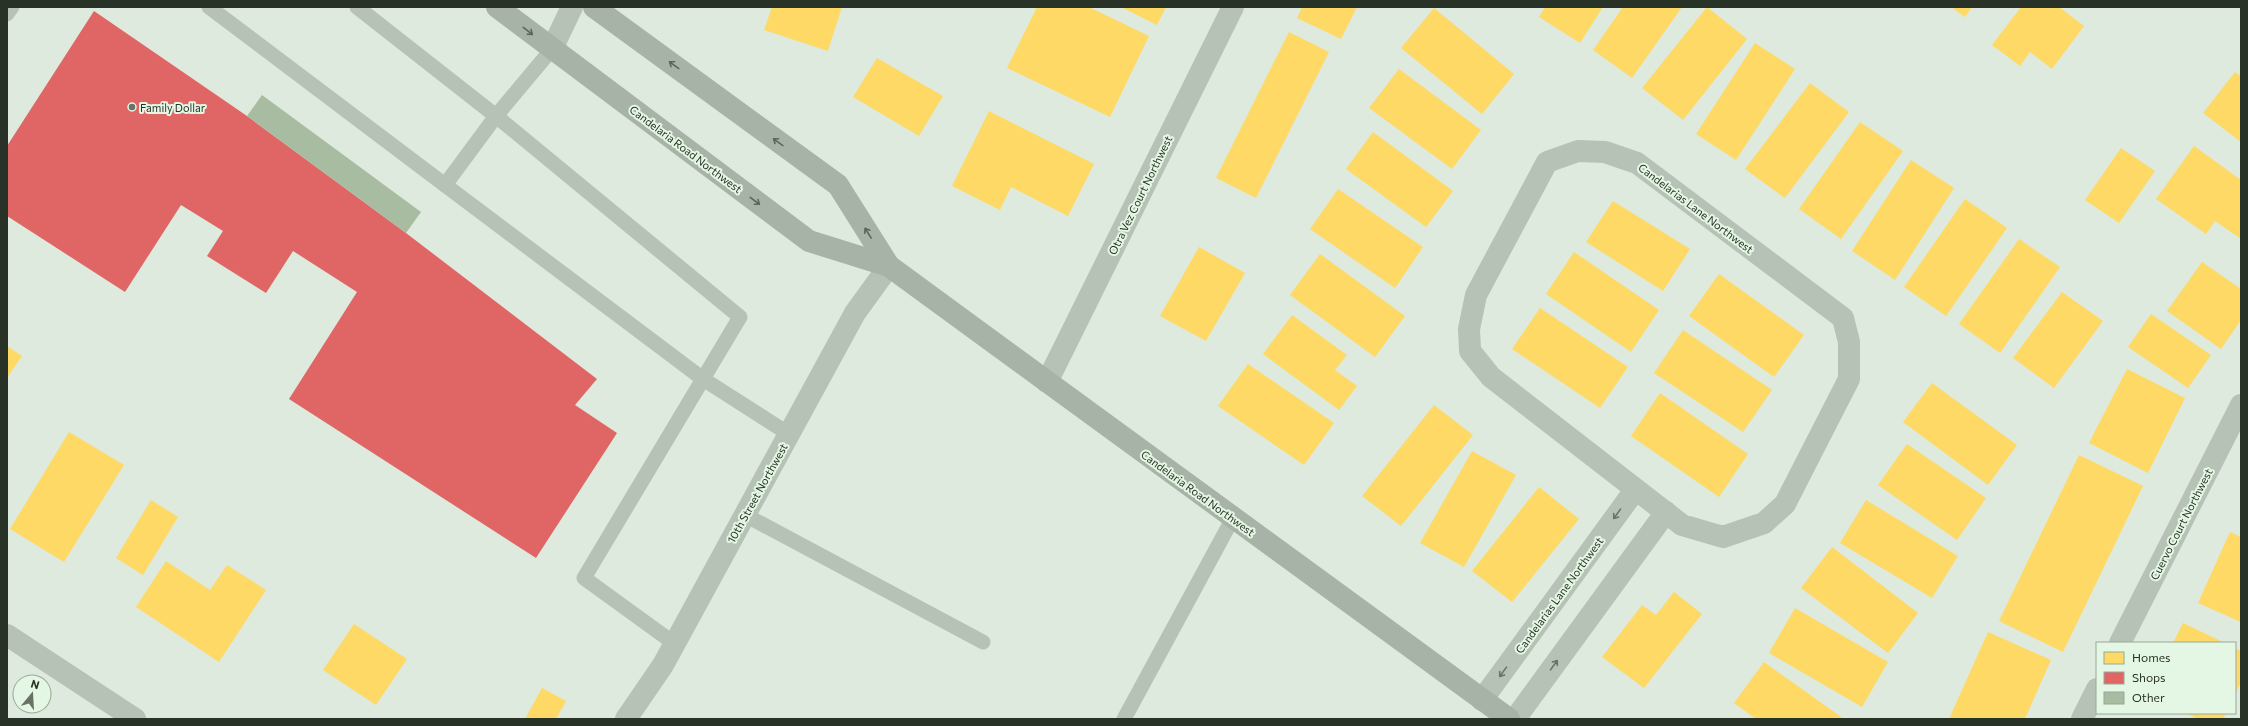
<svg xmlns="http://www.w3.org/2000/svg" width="2248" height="726" font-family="Commissioner,sans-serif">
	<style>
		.homes { fill: #ffd966 }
		.shops { fill: #e06666 }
		.building { fill: #a7bca0 }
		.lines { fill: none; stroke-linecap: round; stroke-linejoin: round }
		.service { stroke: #b7c2b6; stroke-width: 15 }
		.minor { stroke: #b7c2b6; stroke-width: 22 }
		.secondary { stroke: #a8b3a7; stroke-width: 22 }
		.oneway { stroke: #5c665a }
		.oneway2 { stroke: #697367 }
		.poi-dot { fill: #687266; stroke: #e4f7e4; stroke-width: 1.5 }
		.labels { text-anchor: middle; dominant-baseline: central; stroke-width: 4; stroke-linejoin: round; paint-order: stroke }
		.poi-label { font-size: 11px; fill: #293226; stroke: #e4f7e4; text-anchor: start }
		.street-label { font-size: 11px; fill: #293226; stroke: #e4f7e4 }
	</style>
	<rect width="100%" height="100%" fill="#ddeadd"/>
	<g class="homes">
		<polygon points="772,7 842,7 828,51 764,30"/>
		<polygon points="1037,7 1089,7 1149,36 1110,117 1007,68"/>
		<polygon points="1121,7 1166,7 1157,25"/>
		<polygon points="1302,7 1357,7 1341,39 1297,18"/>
		<polygon points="1545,7 1603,7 1580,43 1539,17"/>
		<polygon points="1623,7 1682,7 1632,78 1593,50"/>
		<polygon points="1707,7 1747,39 1683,120 1642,88"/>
		<polygon points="1951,7 1972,7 1965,17"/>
		<polygon points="2021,7 2059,7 2084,26 2052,69 2030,52 2020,66 1992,45"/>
		<polygon points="1434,8 1514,74 1482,114 1401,48"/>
		<polygon points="1289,32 1329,52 1256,198 1216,178"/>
		<polygon points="1755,43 1795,69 1736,160 1696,134"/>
		<polygon points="877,58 943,96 919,136 853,97"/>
		<polygon points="1399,69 1481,130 1452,169 1369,108"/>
		<polygon points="2235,72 2241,76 2241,142 2203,113"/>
		<polygon points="1810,83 1849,112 1785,198 1745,169"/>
		<polygon points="989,111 1094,164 1068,216 1011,187 1000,210 952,186"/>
		<polygon points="1860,122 1903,151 1841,239 1799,209"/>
		<polygon points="1373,132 1453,191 1426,227 1346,169"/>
		<polygon points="2194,146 2241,180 2241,239 2215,221 2206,234 2156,199"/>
		<polygon points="2121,148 2155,171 2119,223 2085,200"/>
		<polygon points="1911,160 1954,188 1895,280 1852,251"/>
		<polygon points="1338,189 1423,247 1395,288 1310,229"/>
		<polygon points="1965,199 2007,228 1946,316 1904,287"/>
		<polygon points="1613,201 1690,249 1663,291 1586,242"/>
		<polygon points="2019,239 2060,267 2000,353 1959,324"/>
		<polygon points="1199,247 1245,273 1206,341 1160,316"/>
		<polygon points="1574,252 1659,310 1631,352 1546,294"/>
		<polygon points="1320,254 1405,316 1375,357 1290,295"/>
		<polygon points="2202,262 2241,289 2241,320 2221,349 2167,311"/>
		<polygon points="1719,274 1804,335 1774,377 1689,316"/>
		<polygon points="2062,292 2103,321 2054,388 2013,358"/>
		<polygon points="1540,308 1628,367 1600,408 1512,349"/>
		<polygon points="2151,314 2211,355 2188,388 2128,347"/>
		<polygon points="1292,315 1347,355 1335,370 1357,386 1339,410 1263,354"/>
		<polygon points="1683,330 1772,390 1743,432 1654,373"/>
		<polygon points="7,346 22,356 7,378"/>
		<polygon points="1248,364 1334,423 1304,465 1218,406"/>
		<polygon points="2127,369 2185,398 2148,473 2089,443"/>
		<polygon points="1932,383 2017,445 1988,485 1903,422"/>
		<polygon points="1660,393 1748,454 1719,497 1631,436"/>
		<polygon points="1434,405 1473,435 1401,526 1362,496"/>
		<polygon points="69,432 124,465 64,562 10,529"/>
		<polygon points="1907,444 1986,498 1957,540 1878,485"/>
		<polygon points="1472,451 1516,475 1464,567 1420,543"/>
		<polygon points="2079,455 2143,486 2063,652 1999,621"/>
		<polygon points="1539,487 1579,519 1512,602 1472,571"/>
		<polygon points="151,500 178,517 143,575 116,558"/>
		<polygon points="1866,500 1958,556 1932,598 1840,543"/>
		<polygon points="2230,532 2241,537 2241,622 2198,603"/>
		<polygon points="1832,547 1918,613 1888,653 1801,588"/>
		<polygon points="166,561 210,590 227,565 266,590 219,662 136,607"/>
		<polygon points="1674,592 1702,614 1644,688 1602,657 1642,605 1656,615"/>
		<polygon points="1795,608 1888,662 1862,707 1769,653"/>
		<polygon points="2183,623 2225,643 2173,643"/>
		<polygon points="354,624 407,659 376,705 323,670"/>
		<polygon points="1988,632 2051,660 2025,719 1949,719"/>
		<polygon points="2235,648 2241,651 2241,682 2235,694"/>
		<polygon points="1764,662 1844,719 1756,719 1734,703"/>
		<polygon points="542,688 566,701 556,719 525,719"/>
		<polygon points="2186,713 2226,713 2223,719 2198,719"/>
	</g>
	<polygon class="shops" points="94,11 247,116 406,233 597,379 575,405 617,433 536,558 289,399 357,292 293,251 266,293 207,256 223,231 181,205 125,292 7,216 7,146"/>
	<polygon class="building" points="262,95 421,212 406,233 247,116"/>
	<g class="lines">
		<g class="service">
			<polyline points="209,7 445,185"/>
			<polyline points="357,7 496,116 445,185 703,379 789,434"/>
			<polyline points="7,14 12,7"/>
			<polyline points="552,49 496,116 740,317 584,578 675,644"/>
			<polyline points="745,515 983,642"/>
			<polyline points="1124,719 1233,518"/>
		</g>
		<g class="minor">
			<polyline points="552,49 572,7"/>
			<polygon points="1578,151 1605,152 1637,163 1843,318 1849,342 1849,379 1785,504 1764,523 1723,537 1682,525 1491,377 1470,351 1469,329 1476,295 1547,162"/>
			<polyline points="1047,382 1233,7"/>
			<polyline points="7,635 135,719"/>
			<polyline points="2120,643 2241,405"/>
			<polyline points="1482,700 1635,490"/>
			<polyline points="626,719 663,665 855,313 889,266"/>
			<polyline points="1515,719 1666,512"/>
			<polyline points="2082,719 2097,689"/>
		</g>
		<g class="secondary">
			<polyline points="497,7 809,241 889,266 1509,719"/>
			<polyline points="594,7 838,185 889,266"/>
		</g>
	</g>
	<defs><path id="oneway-shaft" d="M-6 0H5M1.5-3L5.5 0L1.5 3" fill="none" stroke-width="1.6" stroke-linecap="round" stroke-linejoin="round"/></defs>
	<g class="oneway">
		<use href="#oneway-shaft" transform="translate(528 31) rotate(38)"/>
		<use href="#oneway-shaft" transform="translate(674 65) rotate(-144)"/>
		<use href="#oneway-shaft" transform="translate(778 142) rotate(-144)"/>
		<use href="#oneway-shaft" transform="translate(755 201) rotate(37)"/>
		<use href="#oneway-shaft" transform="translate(868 233) rotate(-122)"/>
	</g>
	<g class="oneway2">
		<use href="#oneway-shaft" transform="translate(1617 514) rotate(126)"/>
		<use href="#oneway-shaft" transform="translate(1554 665) rotate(-54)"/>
		<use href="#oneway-shaft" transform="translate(1503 672) rotate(126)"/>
	</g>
	<circle class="poi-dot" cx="132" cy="107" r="4"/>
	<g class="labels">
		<g class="poi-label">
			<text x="140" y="107">Family Dollar</text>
		</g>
		<g class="street-label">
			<text transform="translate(686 149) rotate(37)">Candelaria Road Northwest</text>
			<text transform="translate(1140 195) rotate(-64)">Otra Vez Court Northwest</text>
			<text transform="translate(1696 208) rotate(37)">Candelarias Lane Northwest</text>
			<text transform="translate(757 493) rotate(-61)">10th Street Northwest</text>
			<text transform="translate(1198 493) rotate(36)">Candelaria Road Northwest</text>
			<text transform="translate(2181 524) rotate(-63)">Cuervo Court Northwest</text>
			<text transform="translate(1559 595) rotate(-54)">Candelarias Lane Northwest</text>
		</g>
	</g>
	<rect width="2248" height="726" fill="none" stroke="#293226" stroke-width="16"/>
	<rect x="2096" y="642" width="140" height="72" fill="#e4f7e4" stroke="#99a898"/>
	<rect x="2104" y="652" width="20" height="12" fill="#ffd966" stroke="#99a898"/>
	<text x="2132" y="662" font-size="12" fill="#293226">Homes</text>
	<rect x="2104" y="672" width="20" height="12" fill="#e06666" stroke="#99a898"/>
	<text x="2132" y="682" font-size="12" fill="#293226">Shops</text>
	<rect x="2104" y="692" width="20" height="12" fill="#a7bca0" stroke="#99a898"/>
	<text x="2132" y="702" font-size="12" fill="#293226">Other</text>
	<g transform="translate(32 694) rotate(18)"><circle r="19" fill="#e4f7e4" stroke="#99a898"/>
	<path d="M0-3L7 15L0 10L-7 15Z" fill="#687266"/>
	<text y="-6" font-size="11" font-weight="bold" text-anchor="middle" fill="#293226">N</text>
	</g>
</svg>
